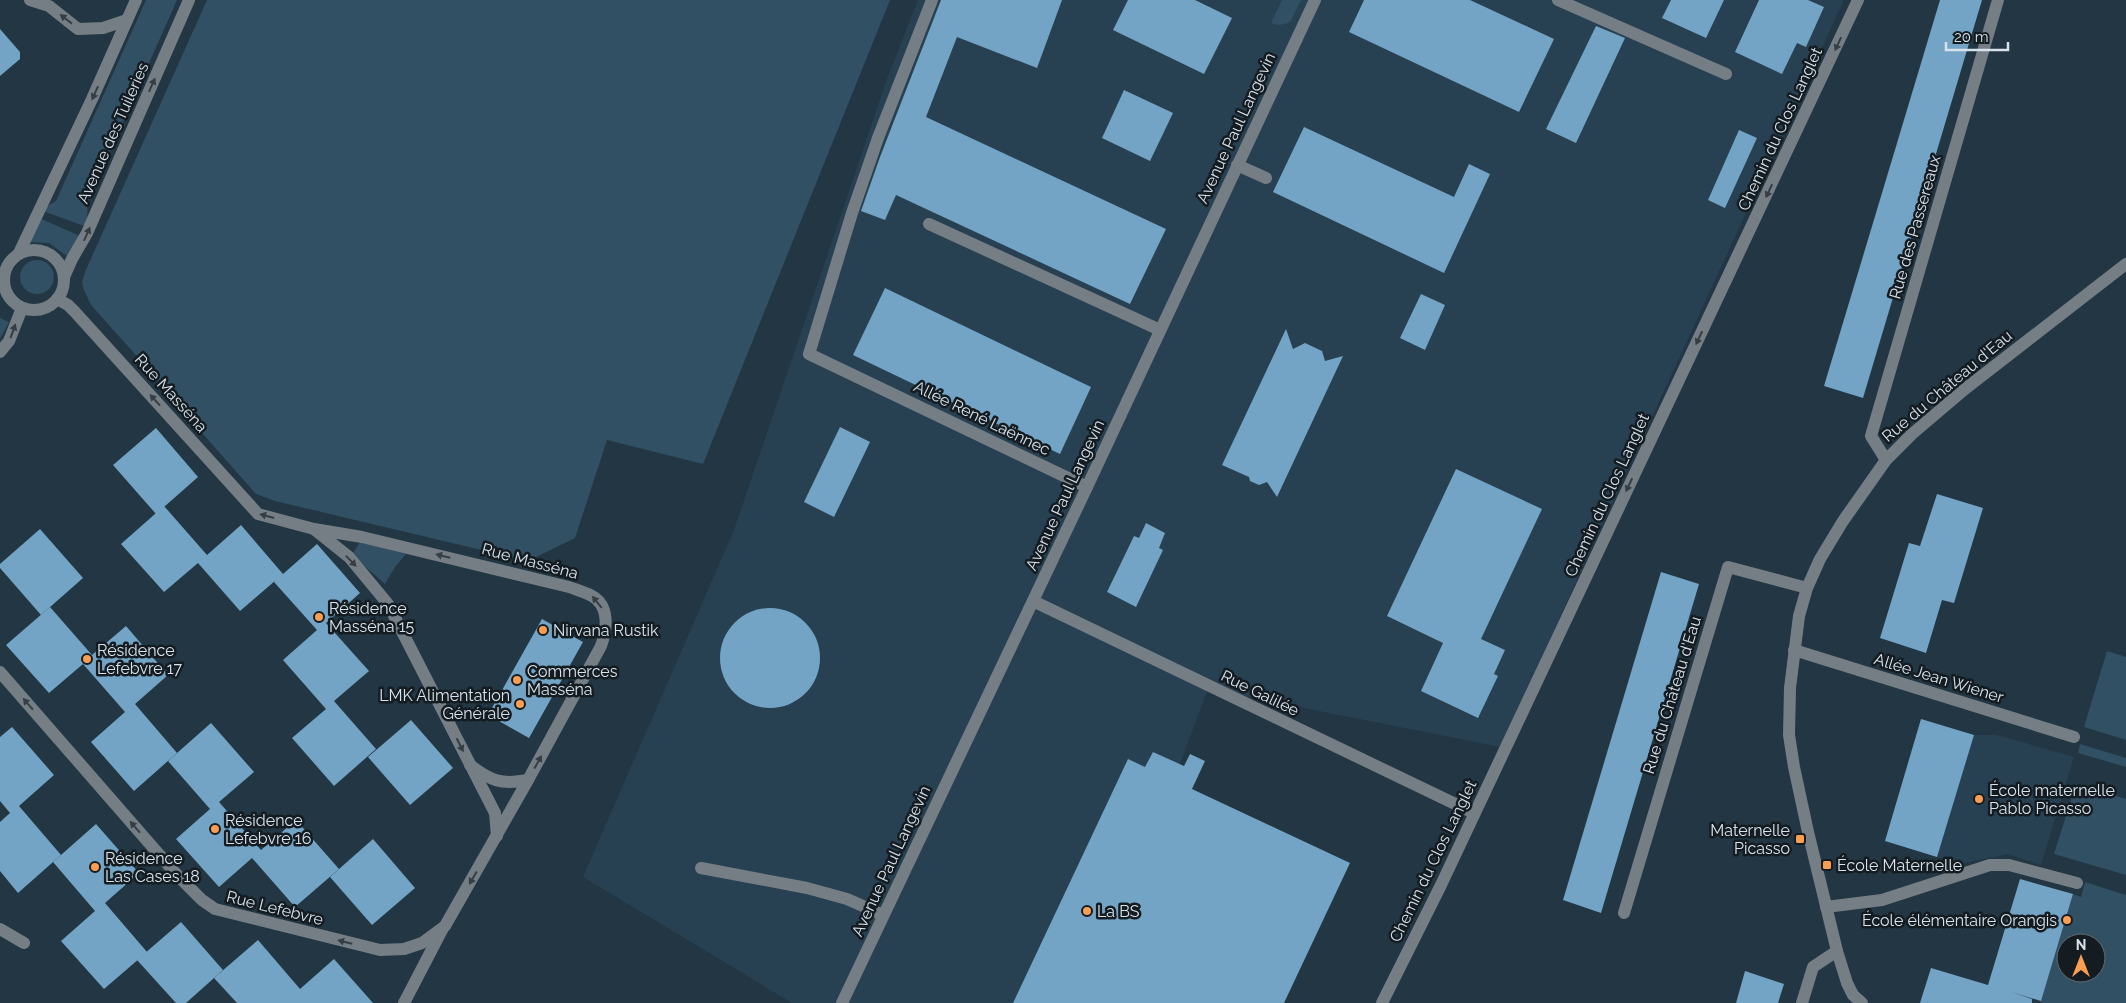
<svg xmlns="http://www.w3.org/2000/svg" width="2126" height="1003" font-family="Raleway,sans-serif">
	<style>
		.built { fill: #274152 }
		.green { fill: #315064; fill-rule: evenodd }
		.building { fill: #73a4c5 }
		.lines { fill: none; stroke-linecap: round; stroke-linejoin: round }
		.minor { stroke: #757e85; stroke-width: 12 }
		.oneway { fill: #363e45 }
		.poi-dot { fill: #fb9e51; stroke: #141c22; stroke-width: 2 }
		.labels { text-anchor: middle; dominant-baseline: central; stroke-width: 5; stroke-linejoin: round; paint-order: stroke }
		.street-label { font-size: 16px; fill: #d7e2eb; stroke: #141c22 }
		.poi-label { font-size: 16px; fill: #d7e2eb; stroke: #141c22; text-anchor: start }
	</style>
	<rect width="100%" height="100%" fill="#223643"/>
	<g class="built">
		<polygon points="918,0 1844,0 1500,747 1208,689 1090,1003 792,1003 583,877 734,530 888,76"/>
		<polygon points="1921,719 1974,735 1997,735 2074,757 2041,865 2008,854 1960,864 1885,841"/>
	</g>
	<g class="green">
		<polygon points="146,0 177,0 88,201 87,220 84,226 43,211 45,207 56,201"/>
		<polygon points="207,0 890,0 703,464 607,440 575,538 528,561 275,501 256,494 141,364 143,363 91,305 84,290 82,282 85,272"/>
		<path d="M1282 0H1301L1290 22C1283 25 1278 26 1271 23Z"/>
		<polygon points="39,218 80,236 67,256 49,243 29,242"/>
		<circle cx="37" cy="277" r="17"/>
		<polygon points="0,318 9,322 0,339"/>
		<polygon points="360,542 406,554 395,567 385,584 352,555"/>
		<polygon points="2107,651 2126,657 2126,740 2084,727"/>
		<polygon points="2080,744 2126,758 2126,767 2078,753"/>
		<polygon points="2076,784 2126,799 2126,875 2054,854"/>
		<path d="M2085 882 2126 895V1003H2040L2073 894 2081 897ZM2066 943H2096V973H2066Z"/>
	</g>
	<g class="building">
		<polygon points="941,0 1062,0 1037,68 957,37 926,117 1166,229 1130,304 896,195 885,220 861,211 880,157"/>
		<polygon points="1128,0 1195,0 1232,18 1204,74 1113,30"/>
		<polygon points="1364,0 1470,0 1554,39 1519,112 1349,32"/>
		<polygon points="1671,0 1724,0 1706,38 1662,18"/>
		<polygon points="1759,0 1808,0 1824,7 1806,47 1797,43 1782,74 1735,52"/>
		<polygon points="1940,0 1982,0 1863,398 1824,386"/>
		<polygon points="1596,26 1625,38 1576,143 1546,129"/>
		<polygon points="0,29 20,52 20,59 0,76"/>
		<polygon points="1124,90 1173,113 1150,161 1102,138"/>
		<polygon points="1304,127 1454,197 1469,164 1490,174 1444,273 1273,192"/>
		<polygon points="1739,130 1757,138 1725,208 1708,200"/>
		<polygon points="885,288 1091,387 1060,454 853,355"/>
		<polygon points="1421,294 1445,305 1425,350 1400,338"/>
		<polygon points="1286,329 1293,349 1305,343 1322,351 1325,361 1343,356 1277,497 1267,482 1259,485 1250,481 1249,477 1222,465"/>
		<polygon points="840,427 870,442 834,517 804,502"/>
		<polygon points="156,428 198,477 156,514 113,465"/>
		<polygon points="1456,469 1542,509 1481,639 1505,650 1494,674 1498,676 1478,718 1421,691 1443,643 1387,616"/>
		<polygon points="1937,494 1983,508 1954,603 1942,600 1926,653 1880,638 1909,543 1920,546"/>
		<polygon points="164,506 207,555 241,525 283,574 317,544 360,593 326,623 369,671 334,701 376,749 334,786 292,738 326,709 283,660 317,630 274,582 276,580 240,611 198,563 164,592 121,544"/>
		<polygon points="1146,523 1165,533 1159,548 1163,550 1136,607 1107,592 1134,536 1139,538"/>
		<polygon points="40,529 83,578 41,615 0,568 0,564"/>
		<polygon points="1661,572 1699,584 1601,913 1563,900"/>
		<polygon points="50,607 92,655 126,626 168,675 135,704 177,753 134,791 91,742 125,712 83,664 49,693 6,645"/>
		<circle cx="770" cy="658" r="50"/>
		<polygon points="542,619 583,642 529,738 488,715"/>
		<polygon points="1921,719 1974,735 1937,857 1885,841"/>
		<polygon points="411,720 453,768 410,805 368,757"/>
		<polygon points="211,723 254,772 219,802 261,850 296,820 339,869 295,907 252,858 219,887 176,839 210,809 168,761"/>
		<polygon points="12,727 54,775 19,806 61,855 18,893 0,871 0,822 10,813 0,801 0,737"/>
		<polygon points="1153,752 1184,766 1190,754 1205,761 1192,789 1350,863 1284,1003 1013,1003 1128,759 1145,767"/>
		<polygon points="96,824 139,873 105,903 147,952 104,989 61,941 95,911 53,862"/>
		<polygon points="373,839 415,888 372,925 330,877"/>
		<polygon points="2020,879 2073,894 2041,1001 2011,992 2032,999 2032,1003 1920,1003 1931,968 1988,985"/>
		<polygon points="181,922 223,970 186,1003 176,1003 137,960"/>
		<polygon points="258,940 300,989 334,959 373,1003 237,1003 214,978"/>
		<polygon points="1745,971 1784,984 1778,1003 1736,1003"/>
	</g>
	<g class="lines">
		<g class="minor">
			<polyline points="30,0 49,6 78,29 103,28 127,20"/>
			<polyline points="932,0 878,138 852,213 809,354 1087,487"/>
			<polyline points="1558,0 1726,74"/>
			<polyline points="1237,165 1266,178"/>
			<polyline points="929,224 1160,330"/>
			<circle cx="34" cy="280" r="30"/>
			<polyline points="19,253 92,99 136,0"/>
			<polyline points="64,277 72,259 87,233 189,0"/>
			<path d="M57 299 68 305 75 312 258 514 314 529 362 537 569 587C577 590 585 592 592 596 610 606 607 629 601 646L528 780C501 785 491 781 470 765"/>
			<polyline points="0,352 9,341 22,308"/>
			<polyline points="1886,460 1871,436 1998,0"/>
			<polyline points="314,529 349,557 388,604 495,813 497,836"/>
			<polyline points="1033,601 1474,813"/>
			<polyline points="1794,650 2074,737"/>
			<polyline points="0,672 177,875 202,900 215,909 380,950 404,949 422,943 445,926 528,780"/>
			<polyline points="701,868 807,888 847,899 883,915"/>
			<polyline points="1826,907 1882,900 1990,865 2009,865 2077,883"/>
			<polyline points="1624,913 1728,567 1807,588"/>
			<polyline points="0,929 24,943"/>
			<polyline points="404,1003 442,930"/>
			<polyline points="842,1003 1087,487 1315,0"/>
			<polyline points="1382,1003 1441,885 1858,0"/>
			<polyline points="1802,1003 1813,967 1837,951"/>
			<polyline points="1862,1003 1853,995 1847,983 1837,951 1808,832 1794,767 1789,735 1790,688 1799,616 1807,588 1820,559 1843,521 1886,460 1912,434 1965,389 2126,264"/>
		</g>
	</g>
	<defs><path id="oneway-solid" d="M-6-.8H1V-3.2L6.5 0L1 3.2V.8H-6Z" transform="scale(1.25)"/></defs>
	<g class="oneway">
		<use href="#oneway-solid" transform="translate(66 19) rotate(-142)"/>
		<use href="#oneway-solid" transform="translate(1838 44) rotate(115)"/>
		<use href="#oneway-solid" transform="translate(152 85) rotate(-66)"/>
		<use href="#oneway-solid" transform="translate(95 93) rotate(114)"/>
		<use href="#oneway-solid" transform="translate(1769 191) rotate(115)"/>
		<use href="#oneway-solid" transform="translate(87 234) rotate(-66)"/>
		<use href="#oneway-solid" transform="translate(13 331) rotate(-70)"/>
		<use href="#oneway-solid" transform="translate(1699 338) rotate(115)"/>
		<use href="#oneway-solid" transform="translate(155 400) rotate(-132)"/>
		<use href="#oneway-solid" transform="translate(1629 485) rotate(115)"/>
		<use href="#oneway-solid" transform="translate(267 516) rotate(-165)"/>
		<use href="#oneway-solid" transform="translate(443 556) rotate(-166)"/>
		<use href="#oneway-solid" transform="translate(351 561) rotate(46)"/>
		<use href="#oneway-solid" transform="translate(597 602) rotate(-129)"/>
		<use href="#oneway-solid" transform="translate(28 704) rotate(-131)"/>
		<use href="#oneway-solid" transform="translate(460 745) rotate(63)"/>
		<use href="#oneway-solid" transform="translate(538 762) rotate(-61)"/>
		<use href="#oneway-solid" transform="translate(135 827) rotate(-131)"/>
		<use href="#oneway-solid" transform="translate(473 878) rotate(120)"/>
		<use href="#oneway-solid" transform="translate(345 942) rotate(-166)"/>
	</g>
	<g class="poi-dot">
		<circle cx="319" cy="617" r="5"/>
		<circle cx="543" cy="630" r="5"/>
		<circle cx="87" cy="659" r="5"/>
		<circle cx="517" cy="680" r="5"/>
		<circle cx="520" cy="704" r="5"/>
		<circle cx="1979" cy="799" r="5"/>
		<circle cx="215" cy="829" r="5"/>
		<rect x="1795" y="834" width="10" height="10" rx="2.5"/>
		<rect x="1822" y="860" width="10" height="10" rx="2.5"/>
		<circle cx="95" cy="867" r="5"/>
		<circle cx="1087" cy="911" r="5"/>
		<circle cx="2067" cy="920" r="5"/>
	</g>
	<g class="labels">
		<g class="street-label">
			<text transform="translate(1236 128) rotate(-65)">Avenue Paul Langevin</text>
			<text transform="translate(1780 129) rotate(-65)">Chemin du Clos Langlet</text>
			<text transform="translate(113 133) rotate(-66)">Avenue des Tuileries</text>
			<text transform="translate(1915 227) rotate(-74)">Rue des Passereaux</text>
			<text transform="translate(1947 386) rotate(-40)">Rue du Château d'Eau</text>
			<text transform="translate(171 393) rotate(48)">Rue Masséna</text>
			<text transform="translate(982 418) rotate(26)">Allée René Laënnec</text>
			<text transform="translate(1065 495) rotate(-65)">Avenue Paul Langevin</text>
			<text transform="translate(1607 495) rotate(-65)">Chemin du Clos Langlet</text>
			<text transform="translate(530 561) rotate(15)">Rue Masséna</text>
			<text transform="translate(1939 678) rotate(17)">Allée Jean Wiener</text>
			<text transform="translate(1260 693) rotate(26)">Rue Galilée</text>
			<text transform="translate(1672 695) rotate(-73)">Rue du Château d'Eau</text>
			<text transform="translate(891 861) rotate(-65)">Avenue Paul Langevin</text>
			<text transform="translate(1433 861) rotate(-64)">Chemin du Clos Langlet</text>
			<text transform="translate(275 908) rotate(14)">Rue Lefebvre</text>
		</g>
		<g class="poi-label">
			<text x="329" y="608">Résidence<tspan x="329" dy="18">Masséna 15</tspan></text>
			<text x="553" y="630">Nirvana Rustik</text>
			<text x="97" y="650">Résidence<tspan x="97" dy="18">Lefebvre 17</tspan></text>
			<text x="527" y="671">Commerces<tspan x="527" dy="18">Masséna</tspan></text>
			<text x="510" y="695" text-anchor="end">LMK Alimentation<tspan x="510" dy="18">Générale</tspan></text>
			<text x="1989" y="790">École maternelle<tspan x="1989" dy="18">Pablo Picasso</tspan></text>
			<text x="225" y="820">Résidence<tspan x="225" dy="18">Lefebvre 16</tspan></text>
			<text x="1790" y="830" text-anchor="end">Maternelle<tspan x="1790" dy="18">Picasso</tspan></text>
			<text x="105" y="858">Résidence<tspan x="105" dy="18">Las Cases 18</tspan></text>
			<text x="1837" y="865">École Maternelle</text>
			<text x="1097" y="911">La BS</text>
			<text x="2057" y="920" text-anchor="end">École élémentaire Orangis</text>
		</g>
	</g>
	<g transform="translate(2081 958)"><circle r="24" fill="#141c22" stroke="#626b72"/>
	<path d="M0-4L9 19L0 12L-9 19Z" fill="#fb9e51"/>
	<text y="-8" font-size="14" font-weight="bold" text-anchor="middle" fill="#d7e2eb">N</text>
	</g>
	<path d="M1946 42v8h62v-8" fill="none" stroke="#d7e2eb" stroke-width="2.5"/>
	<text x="1954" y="42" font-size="15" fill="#d7e2eb" stroke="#141c22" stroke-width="4" paint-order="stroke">20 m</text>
</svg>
